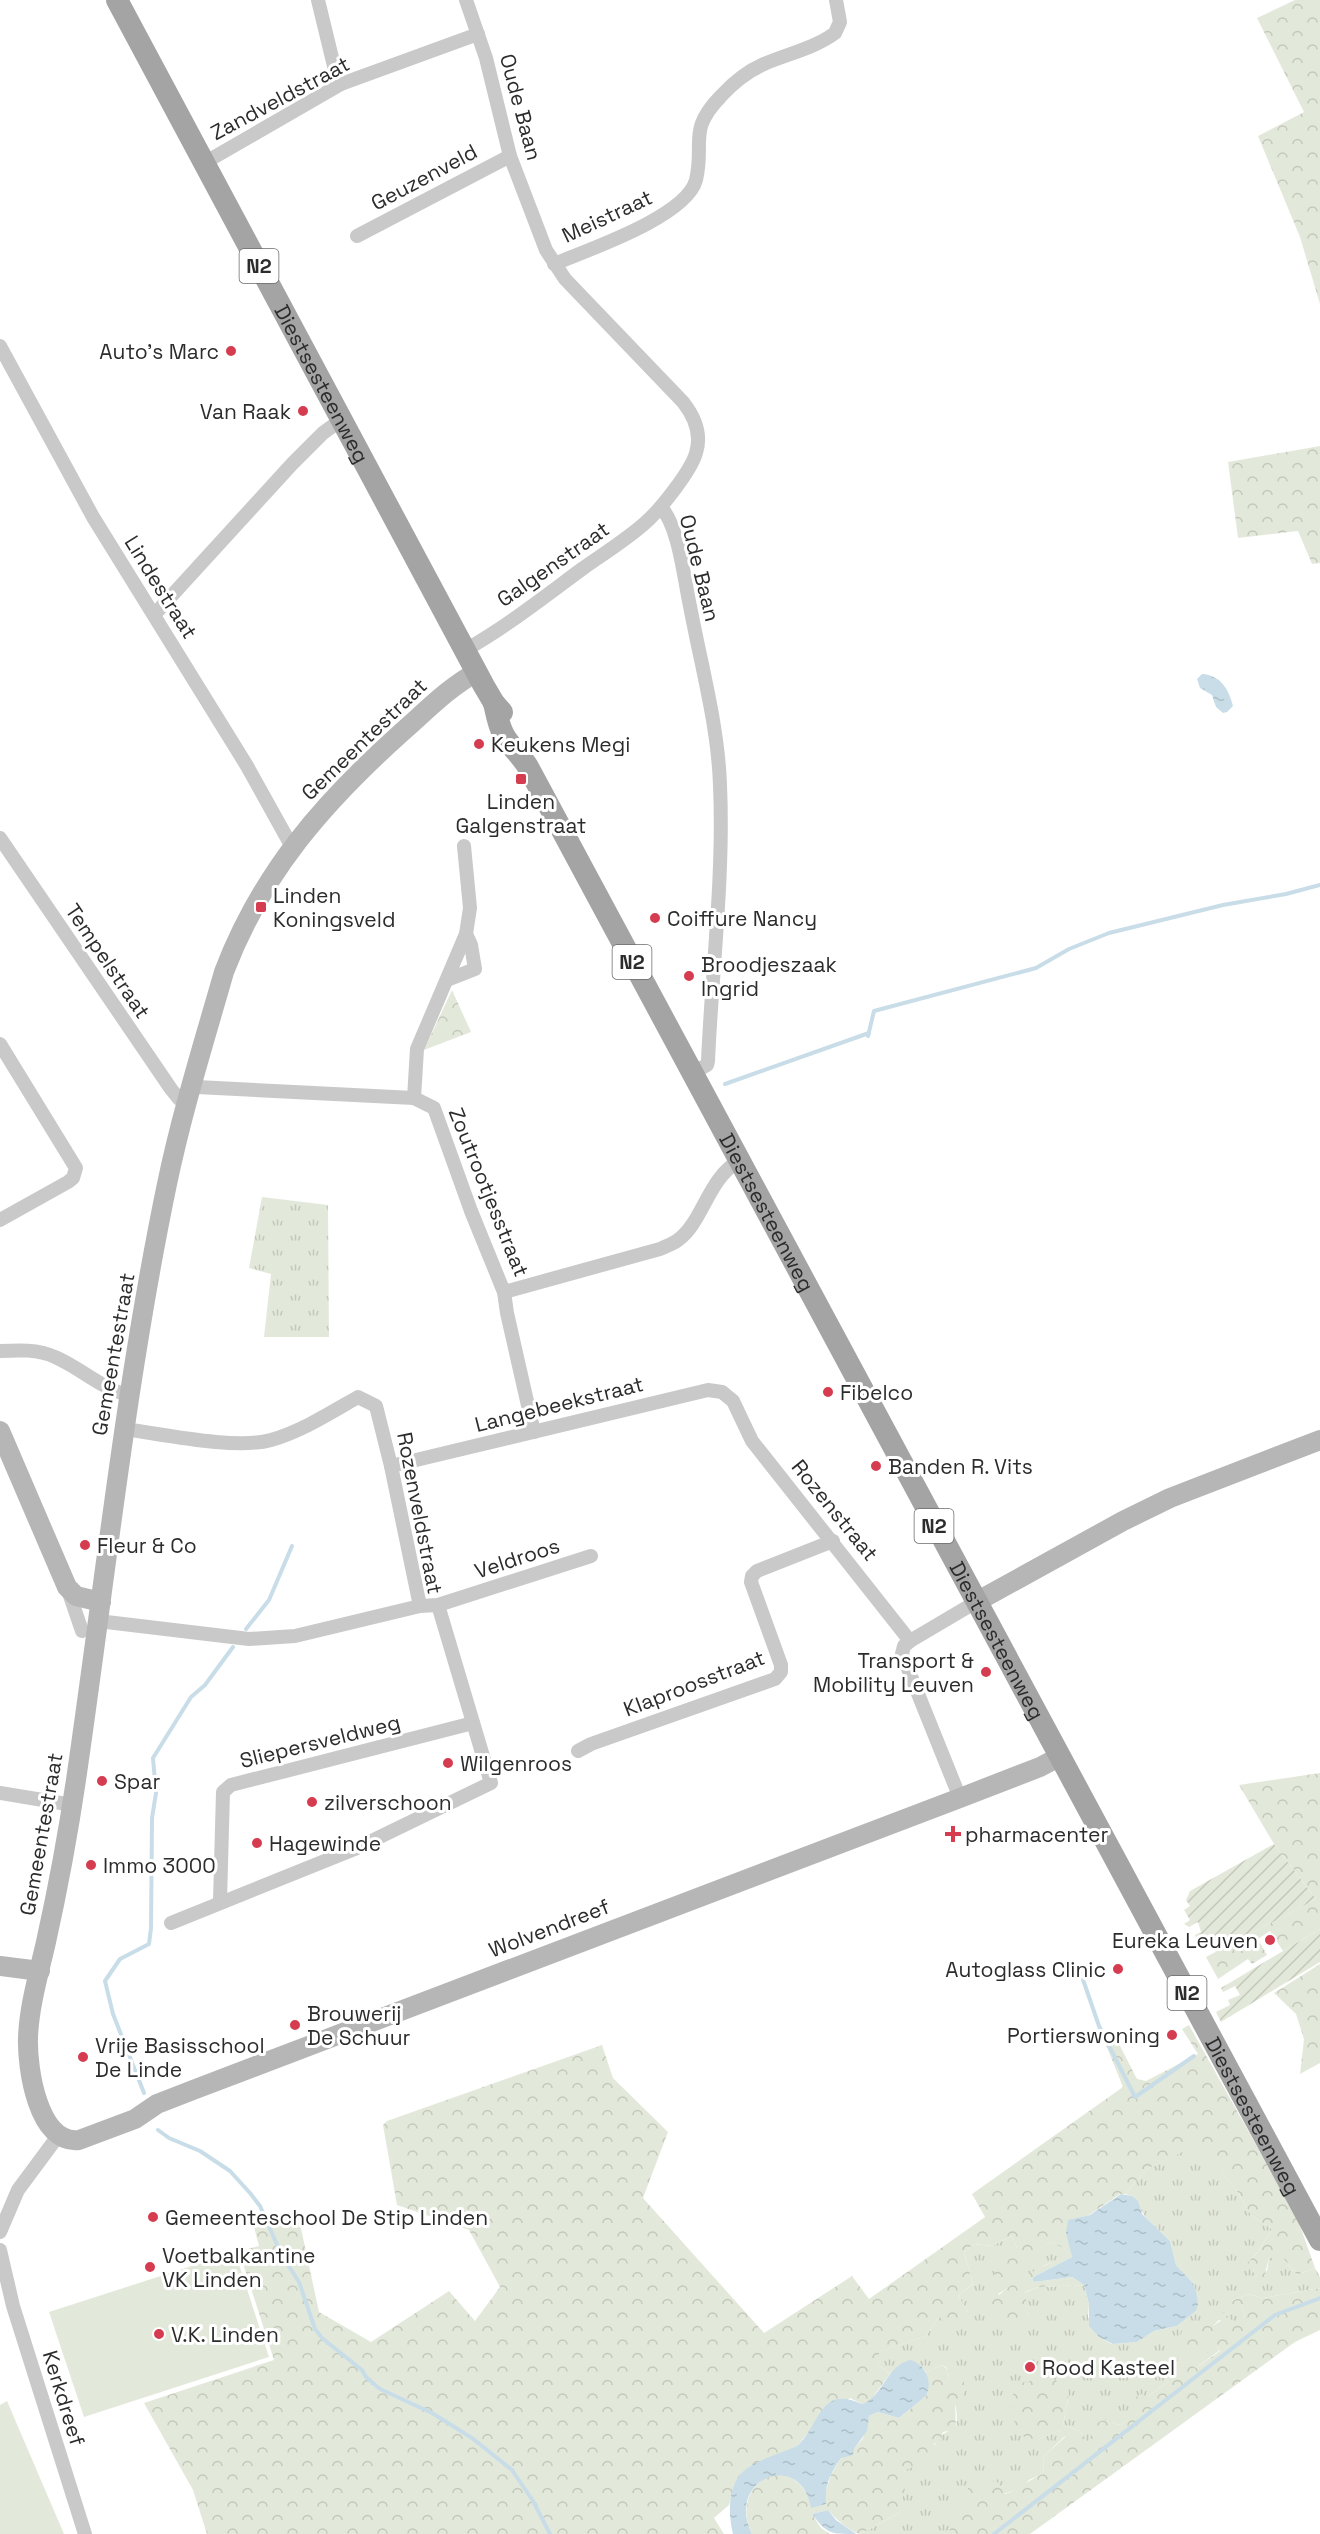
<svg xmlns="http://www.w3.org/2000/svg" width="1320" height="2534" font-family="'Space Grotesk',sans-serif">
	<style>
		.grass { fill: url(#grass-tufts) }
		.forest { fill: url(#forest-crowns) }
		.garden { fill: url(#garden-furrows) }
		.pitch { fill: #e3e9da }
		.water { fill: url(#water-ripples) }
		.lines { fill: none; stroke-linecap: round; stroke-linejoin: round }
		.stream { stroke: #c8dde7; stroke-width: 4 }
		.street { stroke: #c9c9c9; stroke-width: 14 }
		.secondary { stroke: #b6b6b6; stroke-width: 20 }
		.primary { stroke: #a4a4a4; stroke-width: 22 }
		.poi-dot { fill: #d53c50; stroke: #fff; stroke-width: 2 }
		.labels { text-anchor: middle; dominant-baseline: central; stroke-width: 6; stroke-linejoin: round; paint-order: stroke }
		.shield { fill: #fff; stroke: #6b6b6b; stroke-width: 1.5 }
		.shield-label { font-size: 20px; font-weight: bold; fill: #2c2c2c }
		.street-label { font-size: 21px; fill: #2c2c2c; stroke: #fff }
		.poi-label { font-size: 21px; fill: #2c2c2c; stroke: #fff; text-anchor: start }
	</style>
	<defs>
		<pattern id="grass-tufts" width="24" height="20" patternUnits="userSpaceOnUse" patternTransform="scale(1.5)"><rect width="24" height="20" fill="#e3e9da"/><path d="M3 7l-1-3M5 7V3M7 7l1-3M15 17l-1-3M17 17v-4M19 17l1-3" fill="none" stroke="#c3c8bb"/></pattern>
		<pattern id="forest-crowns" width="20" height="18" patternUnits="userSpaceOnUse" patternTransform="scale(1.5)"><rect width="20" height="18" fill="#e3e9da"/><path d="M2 6a3 3 0 1 1 6 0M12 15a3 3 0 1 1 6 0" fill="none" stroke="#c3c8bb"/></pattern>
		<pattern id="garden-furrows" width="10" height="10" patternUnits="userSpaceOnUse" patternTransform="scale(1.5)"><rect width="10" height="10" fill="#e3e9da"/><path d="M-1 1l2-2M0 10L10 0M9 11l2-2" fill="none" stroke="#c3c8bb"/></pattern>
		<pattern id="water-ripples" width="26" height="14" patternUnits="userSpaceOnUse" patternTransform="scale(1.5)"><rect width="26" height="14" fill="#c8dde7"/><path d="M2 4q2-2 4 0t4 0M15 11q2-2 4 0t4 0" fill="none" stroke="#acbec6"/></pattern>
	</defs>
	<rect width="100%" height="100%" fill="#fff"/>
	<g class="grass">
		<polygon points="262,1197 328,1205 329,1337 264,1337 271,1274 249,1268"/>
		<path d="M1199 2143 1237 2191 1251 2215 1272 2229 1258 2252 1246 2264 1267 2271 1269 2258H1283L1297 2275 1315 2268 1320 2277V2288L1263 2298 1248 2294 1232 2301 1234 2307 1241 2305 1245 2316 1237 2325 1219 2320 1213 2326H1199L1220 2350 1196 2368 1169 2381 1147 2397 1138 2414 1120 2425 1105 2420 1090 2442H1086L1080 2431 1063 2425 1069 2393 1038 2440 1059 2430 1065 2436 1043 2457 1044 2473 1029 2480 1023 2488 969 2504 949 2534H861L899 2513 904 2473 906 2469 929 2461C934 2443 939 2434 956 2427 959 2411 954 2399 948 2385L945 2383 949 2378 947 2368 942 2365 926 2372C913 2355 904 2363 890 2374L878 2365V2352L926 2336 939 2317 968 2312 958 2296 973 2284 964 2252 974 2244 992 2246 1012 2236 1017 2248 1015 2269 1032 2252 1051 2242 1065 2249 1068 2256 1045 2265 998 2294 1028 2318 1024 2293 1038 2287 1084 2285 1089 2304 1088 2317 1099 2337 1112 2344 1137 2342 1154 2331 1177 2326 1196 2311V2291L1193 2283 1176 2265 1170 2241 1146 2218 1132 2196 1125 2194 1147 2169Z"/>
	</g>
	<g class="forest">
		<polygon points="1295,0 1320,0 1320,304 1300,237 1258,136 1304,112 1257,18"/>
		<polygon points="1320,446 1320,563 1312,564 1298,531 1238,538 1228,462"/>
		<polygon points="452,990 471,1032 424,1050"/>
		<polygon points="1320,1773 1320,1929 1283,1951 1270,1931 1258,1939 1267,1955 1252,1964 1248,1959 1218,1979 1206,1957 1316,1899 1274,1844 1239,1785"/>
		<polygon points="1320,1964 1320,2063 1300,2074 1304,2039 1296,2014 1274,1993"/>
		<path d="M1189 2025 1298 2220 1315 2268 1297 2275 1283 2258H1269L1263 2281 1245 2265 1258 2252 1272 2229 1251 2215 1237 2191 1199 2144 1147 2169 1125 2194H1120L1089 2215 1068 2221 1072 2257 1035 2276 1032 2279 1034 2282 1072 2277 1084 2285 1038 2287 1025 2292 1028 2318 1013 2325 994 2322 987 2307C1007 2284 1038 2267 1067 2256L1065 2249 1051 2242C1032 2252 1019 2263 1006 2282L994 2278V2263L1017 2248 1012 2236 992 2246 974 2244 964 2252 973 2284 958 2296 968 2312 953 2328 939 2317 926 2336 879 2352 878 2365 890 2374 870 2401 862 2404 850 2398 808 2433 797 2446 734 2485 729 2505 714 2518 724 2534H207L193 2490 144 2403 274 2360 239 2251 259 2246 250 2212 299 2219 319 2312 371 2342 449 2291 475 2321 500 2287 469 2230 397 2205 383 2125 387 2121 602 2045 613 2078 668 2132 643 2198 764 2333 852 2276 869 2299 985 2217 972 2194 1123 2087 1106 2045 1117 2040 1137 2079 1146 2081 1198 2054 1182 2029Z"/>
		<path d="M1320 2288V2330L1295 2342 1030 2534H949L954 2509 969 2504 968 2488 980 2479 985 2485 996 2480 1005 2494C1021 2489 1028 2480 1044 2473L1043 2457 1065 2437 1059 2430 1038 2440 1024 2437C1010 2416 1004 2405 1020 2383L1052 2377 1069 2393 1063 2425 1080 2431 1086 2442H1089L1094 2424 1105 2420 1120 2425 1137 2414 1136 2397 1142 2394 1147 2397 1169 2381 1168 2370 1179 2359 1196 2368 1220 2351 1218 2347 1208 2353H1182L1177 2341 1183 2330 1199 2325 1213 2326 1227 2316 1237 2324 1245 2316 1241 2305 1224 2313 1216 2308 1220 2298 1232 2301 1248 2294 1263 2298Z"/>
		<path d="M942 2365 947 2369 949 2378 945 2383 964 2382C966 2392 965 2398 955 2402L956 2429 943 2432 941 2440 934 2444 940 2456 929 2461 932 2468 921 2473 913 2467 906 2469 904 2473 907 2481 899 2513 861 2534C852 2534 834 2517 828 2510L812 2514 821 2528 830 2534H752C728 2486 786 2449 809 2498L825 2493 831 2475 841 2458 854 2449 863 2438 869 2416 878 2412 899 2418 926 2396 928 2391 926 2372Z"/>
	</g>
	<g class="garden">
		<polygon points="1274,1844 1316,1899 1216,1952 1204,1936 1197,1940 1195,1935 1201,1932 1198,1922 1189,1927 1184,1924 1190,1920 1184,1910 1190,1906 1186,1900 1190,1891"/>
		<polygon points="1320,1929 1320,1962 1221,2022 1216,2012 1230,2005 1228,2000 1240,1995 1235,1986 1223,1992 1221,1988"/>
	</g>
	<g class="pitch">
		<polygon points="235,2252 269,2357 84,2417 49,2312"/>
		<polygon points="7,2401 64,2534 0,2534 0,2405"/>
	</g>
	<g class="water">
		<path d="M1202 674C1221 675 1229 690 1233 706L1227 712 1223 713 1216 707 1212 695 1200 688 1197 679Z"/>
		<polygon points="1121,2194 1132,2196 1138,2201 1142,2214 1170,2241 1176,2265 1193,2283 1196,2291 1198,2304 1196,2311 1177,2326 1154,2331 1137,2342 1113,2344 1099,2337 1089,2326 1089,2304 1084,2285 1072,2277 1034,2282 1032,2279 1035,2276 1072,2257 1066,2233 1068,2220 1090,2215"/>
		<path d="M911 2360C926 2365 933 2382 926 2396L899 2418 878 2412 869 2416 867 2431 854 2449 853 2455 841 2458C831 2473 824 2485 826 2504L811 2508C801 2449 724 2478 752 2534H733C728 2514 727 2483 746 2469 759 2459 782 2453 797 2446 820 2426 819 2384 862 2404 883 2397 887 2364 911 2360Z"/>
		<path d="M828 2510 836 2520 856 2534C830 2534 827 2534 812 2514Z"/>
	</g>
	<g class="lines">
		<g class="stream">
			<polyline points="868,1036 874,1011 1036,968 1069,949 1109,933 1223,905 1286,894 1320,885"/>
			<polyline points="725,1084 869,1033"/>
			<polyline points="246,1629 269,1600 292,1546"/>
			<polyline points="1079,1968 1099,2026 1135,2097 1194,2056"/>
			<polyline points="144,2093 113,2014 105,1981 120,1959 149,1944 151,1928 152,1818 156,1793 153,1758 191,1697 205,1685 233,1647"/>
			<polyline points="158,2130 169,2138 200,2151 230,2171 250,2193 260,2206 282,2256 299,2282 315,2329 322,2338 362,2370 366,2377 380,2389 432,2413 472,2438 512,2470 533,2501 550,2534"/>
			<polyline points="994,2534 1275,2315 1320,2298"/>
		</g>
		<g class="street">
			<polyline points="318,0 334,66 341,84"/>
			<polyline points="204,163 341,84 478,34"/>
			<polyline points="357,236 510,156"/>
			<path d="M554 264C587 250 686 217 696 180 705 142 687 131 721 96 733 83 748 71 764 64 787 54 815 48 835 33L840 22 836 0"/>
			<polyline points="0,346 93,517 247,766 292,847"/>
			<path d="M661 507C679 527 684 579 690 606 701 665 718 725 720 785 724 877 712 969 708 1061L707 1065 692 1073"/>
			<polyline points="154,615 292,464 323,433 341,420"/>
			<path d="M465 650C506 627 544 597 582 569 603 554 626 540 645 523 660 510 691 471 696 453 702 434 694 416 683 402L565 279 546 250 510 156 486 58 466 0"/>
			<polyline points="0,838 171,1089 179,1099 188,1102"/>
			<polyline points="447,980 475,969 471,945 466,934"/>
			<polyline points="0,1044 76,1168 73,1178 68,1182 0,1220"/>
			<polyline points="191,1089 197,1087 414,1098 434,1108 471,1211 504,1292 507,1313 534,1432"/>
			<polyline points="414,1098 417,1049 466,934 470,908 464,846"/>
			<path d="M504 1292 660 1249C666 1246 673 1244 678 1240 703 1222 708 1178 739 1161"/>
			<path d="M0 1351C18 1350 38 1349 55 1357 81 1368 101 1389 129 1395"/>
			<path d="M124 1429C162 1434 236 1450 271 1440 302 1431 330 1413 358 1397L376 1406 391 1466 420 1606"/>
			<polyline points="391,1466 708,1390 722,1392 733,1401 752,1441 910,1641 904,1646 902,1654 960,1798"/>
			<polyline points="67,1587 82,1631"/>
			<polyline points="98,1621 249,1639 295,1636 420,1606 438,1605 591,1556"/>
			<polyline points="910,1641 976,1602"/>
			<polyline points="578,1751 591,1744 775,1679 781,1672 781,1665 751,1582 752,1576 757,1571 833,1541"/>
			<polyline points="0,1793 73,1805"/>
			<polyline points="220,1901 223,1792 231,1785 473,1723"/>
			<polyline points="171,1923 357,1848 491,1783 438,1605"/>
			<polyline points="0,2232 18,2190 58,2136"/>
			<polyline points="0,2250 13,2306 85,2534"/>
		</g>
		<g class="secondary">
			<path d="M477 672C449 687 426 711 402 732 324 802 262 872 224 972 204 1042 182 1112 167 1184 126 1381 105 1581 76 1780 68 1834 58 1888 46 1942 39 1973 29 2006 28 2038 27 2068 38 2145 79 2140L135 2119 157 2104 193 2090 960 1798 1040 1767 1059 1757"/>
			<polyline points="0,1431 67,1587 76,1596 101,1602"/>
			<polyline points="976,1602 1123,1521 1170,1498 1320,1440"/>
			<polyline points="0,1966 40,1971"/>
		</g>
		<g class="primary">
			<path id="s1" d="M117 0 484 686 494 703 502 712"/>
			<path id="s2" d="M494 703C497 716 499 729 507 740 514 750 522 757 528 767L1320 2240"/>
		</g>
	</g>
	<g class="poi-dot">
		<circle cx="231" cy="351" r="6"/>
		<circle cx="303" cy="411" r="6"/>
		<circle cx="479" cy="744" r="6"/>
		<rect x="515" y="773" width="12" height="12" rx="3"/>
		<rect x="255" y="901" width="12" height="12" rx="3"/>
		<circle cx="655" cy="918" r="6"/>
		<circle cx="689" cy="976" r="6"/>
		<circle cx="828" cy="1392" r="6"/>
		<circle cx="876" cy="1466" r="6"/>
		<circle cx="85" cy="1545" r="6"/>
		<circle cx="986" cy="1672" r="6"/>
		<circle cx="448" cy="1763" r="6"/>
		<circle cx="102" cy="1781" r="6"/>
		<circle cx="312" cy="1802" r="6"/>
		<path d="M950 1825h6v6h6v6h-6v6h-6v-6h-6v-6h6z"/>
		<circle cx="257" cy="1843" r="6"/>
		<circle cx="91" cy="1865" r="6"/>
		<circle cx="1270" cy="1940" r="6"/>
		<circle cx="1118" cy="1969" r="6"/>
		<circle cx="295" cy="2025" r="6"/>
		<circle cx="1172" cy="2035" r="6"/>
		<circle cx="83" cy="2057" r="6"/>
		<circle cx="153" cy="2217" r="6"/>
		<circle cx="150" cy="2267" r="6"/>
		<circle cx="159" cy="2334" r="6"/>
		<circle cx="1030" cy="2367" r="6"/>
	</g>
	<g class="labels">
		<g class="shield">
			<rect x="239.5" y="249" width="39" height="34" rx="4.5"/>
			<rect x="612.5" y="945" width="39" height="34" rx="4.5"/>
			<rect x="914.5" y="1509" width="39" height="34" rx="4.5"/>
			<rect x="1167.5" y="1976" width="39" height="34" rx="4.5"/>
		</g>
		<g class="shield-label">
			<text x="259" y="266">N2</text>
			<text x="632" y="962">N2</text>
			<text x="934" y="1526">N2</text>
			<text x="1187" y="1993">N2</text>
		</g>
		<g class="street-label">
			<text transform="translate(280 98) rotate(-28)">Zandveldstraat</text>
			<text transform="translate(521 107) rotate(75)">Oude Baan</text>
			<text transform="translate(424 177) rotate(-28)">Geuzenveld</text>
			<text transform="translate(607 216) rotate(-25)">Meistraat</text>
			<text stroke="none"><textPath href="#s1" startOffset="435">Diestsesteenweg</textPath></text>
			<text transform="translate(553 564) rotate(-35)">Galgenstraat</text>
			<text transform="translate(700 568) rotate(76)">Oude Baan</text>
			<text transform="translate(161 587) rotate(58)">Lindestraat</text>
			<text transform="translate(364 739) rotate(-44)">Gemeentestraat</text>
			<text transform="translate(108 961) rotate(56)">Tempelstraat</text>
			<text transform="translate(489 1192) rotate(68)">Zoutrootjesstraat</text>
			<text stroke="none"><textPath href="#s2" startOffset="579">Diestsesteenweg</textPath></text>
			<text transform="translate(113 1354) rotate(-80)">Gemeentestraat</text>
			<text transform="translate(559 1404) rotate(-14)">Langebeekstraat</text>
			<text transform="translate(835 1510) rotate(51)">Rozenstraat</text>
			<text transform="translate(420 1513) rotate(79)">Rozenveldstraat</text>
			<text transform="translate(517 1558) rotate(-18)">Veldroos</text>
			<text stroke="none"><textPath href="#s2" startOffset="1065">Diestsesteenweg</textPath></text>
			<text transform="translate(694 1683) rotate(-21)">Klaproosstraat</text>
			<text transform="translate(320 1741) rotate(-14)">Sliepersveldweg</text>
			<text transform="translate(41 1834) rotate(-80)">Gemeentestraat</text>
			<text transform="translate(549 1928) rotate(-21)">Wolvendreef</text>
			<text stroke="none"><textPath href="#s2" startOffset="1605">Diestsesteenweg</textPath></text>
			<text transform="translate(64 2398) rotate(73)">Kerkdreef</text>
		</g>
		<g class="poi-label">
			<text x="219" y="351" text-anchor="end">Auto's Marc</text>
			<text x="291" y="411" text-anchor="end">Van Raak</text>
			<text x="491" y="744">Keukens Megi</text>
			<text x="521" y="801" text-anchor="middle">Linden<tspan x="521" dy="24">Galgenstraat</tspan></text>
			<text x="273" y="895">Linden<tspan x="273" dy="24">Koningsveld</tspan></text>
			<text x="667" y="918">Coiffure Nancy</text>
			<text x="701" y="964">Broodjeszaak<tspan x="701" dy="24">Ingrid</tspan></text>
			<text x="840" y="1392">Fibelco</text>
			<text x="888" y="1466">Banden R. Vits</text>
			<text x="97" y="1545">Fleur &amp; Co</text>
			<text x="974" y="1660" text-anchor="end">Transport &amp;<tspan x="974" dy="24">Mobility Leuven</tspan></text>
			<text x="460" y="1763">Wilgenroos</text>
			<text x="114" y="1781">Spar</text>
			<text x="324" y="1802">zilverschoon</text>
			<text x="965" y="1834">pharmacenter</text>
			<text x="269" y="1843">Hagewinde</text>
			<text x="103" y="1865">Immo 3000</text>
			<text x="1258" y="1940" text-anchor="end">Eureka Leuven</text>
			<text x="1106" y="1969" text-anchor="end">Autoglass Clinic</text>
			<text x="307" y="2013">Brouwerij<tspan x="307" dy="24">De Schuur</tspan></text>
			<text x="1160" y="2035" text-anchor="end">Portierswoning</text>
			<text x="95" y="2045">Vrije Basisschool<tspan x="95" dy="24">De Linde</tspan></text>
			<text x="165" y="2217">Gemeenteschool De Stip Linden</text>
			<text x="162" y="2255">Voetbalkantine<tspan x="162" dy="24">VK Linden</tspan></text>
			<text x="171" y="2334">V.K. Linden</text>
			<text x="1042" y="2367">Rood Kasteel</text>
		</g>
	</g>
</svg>
